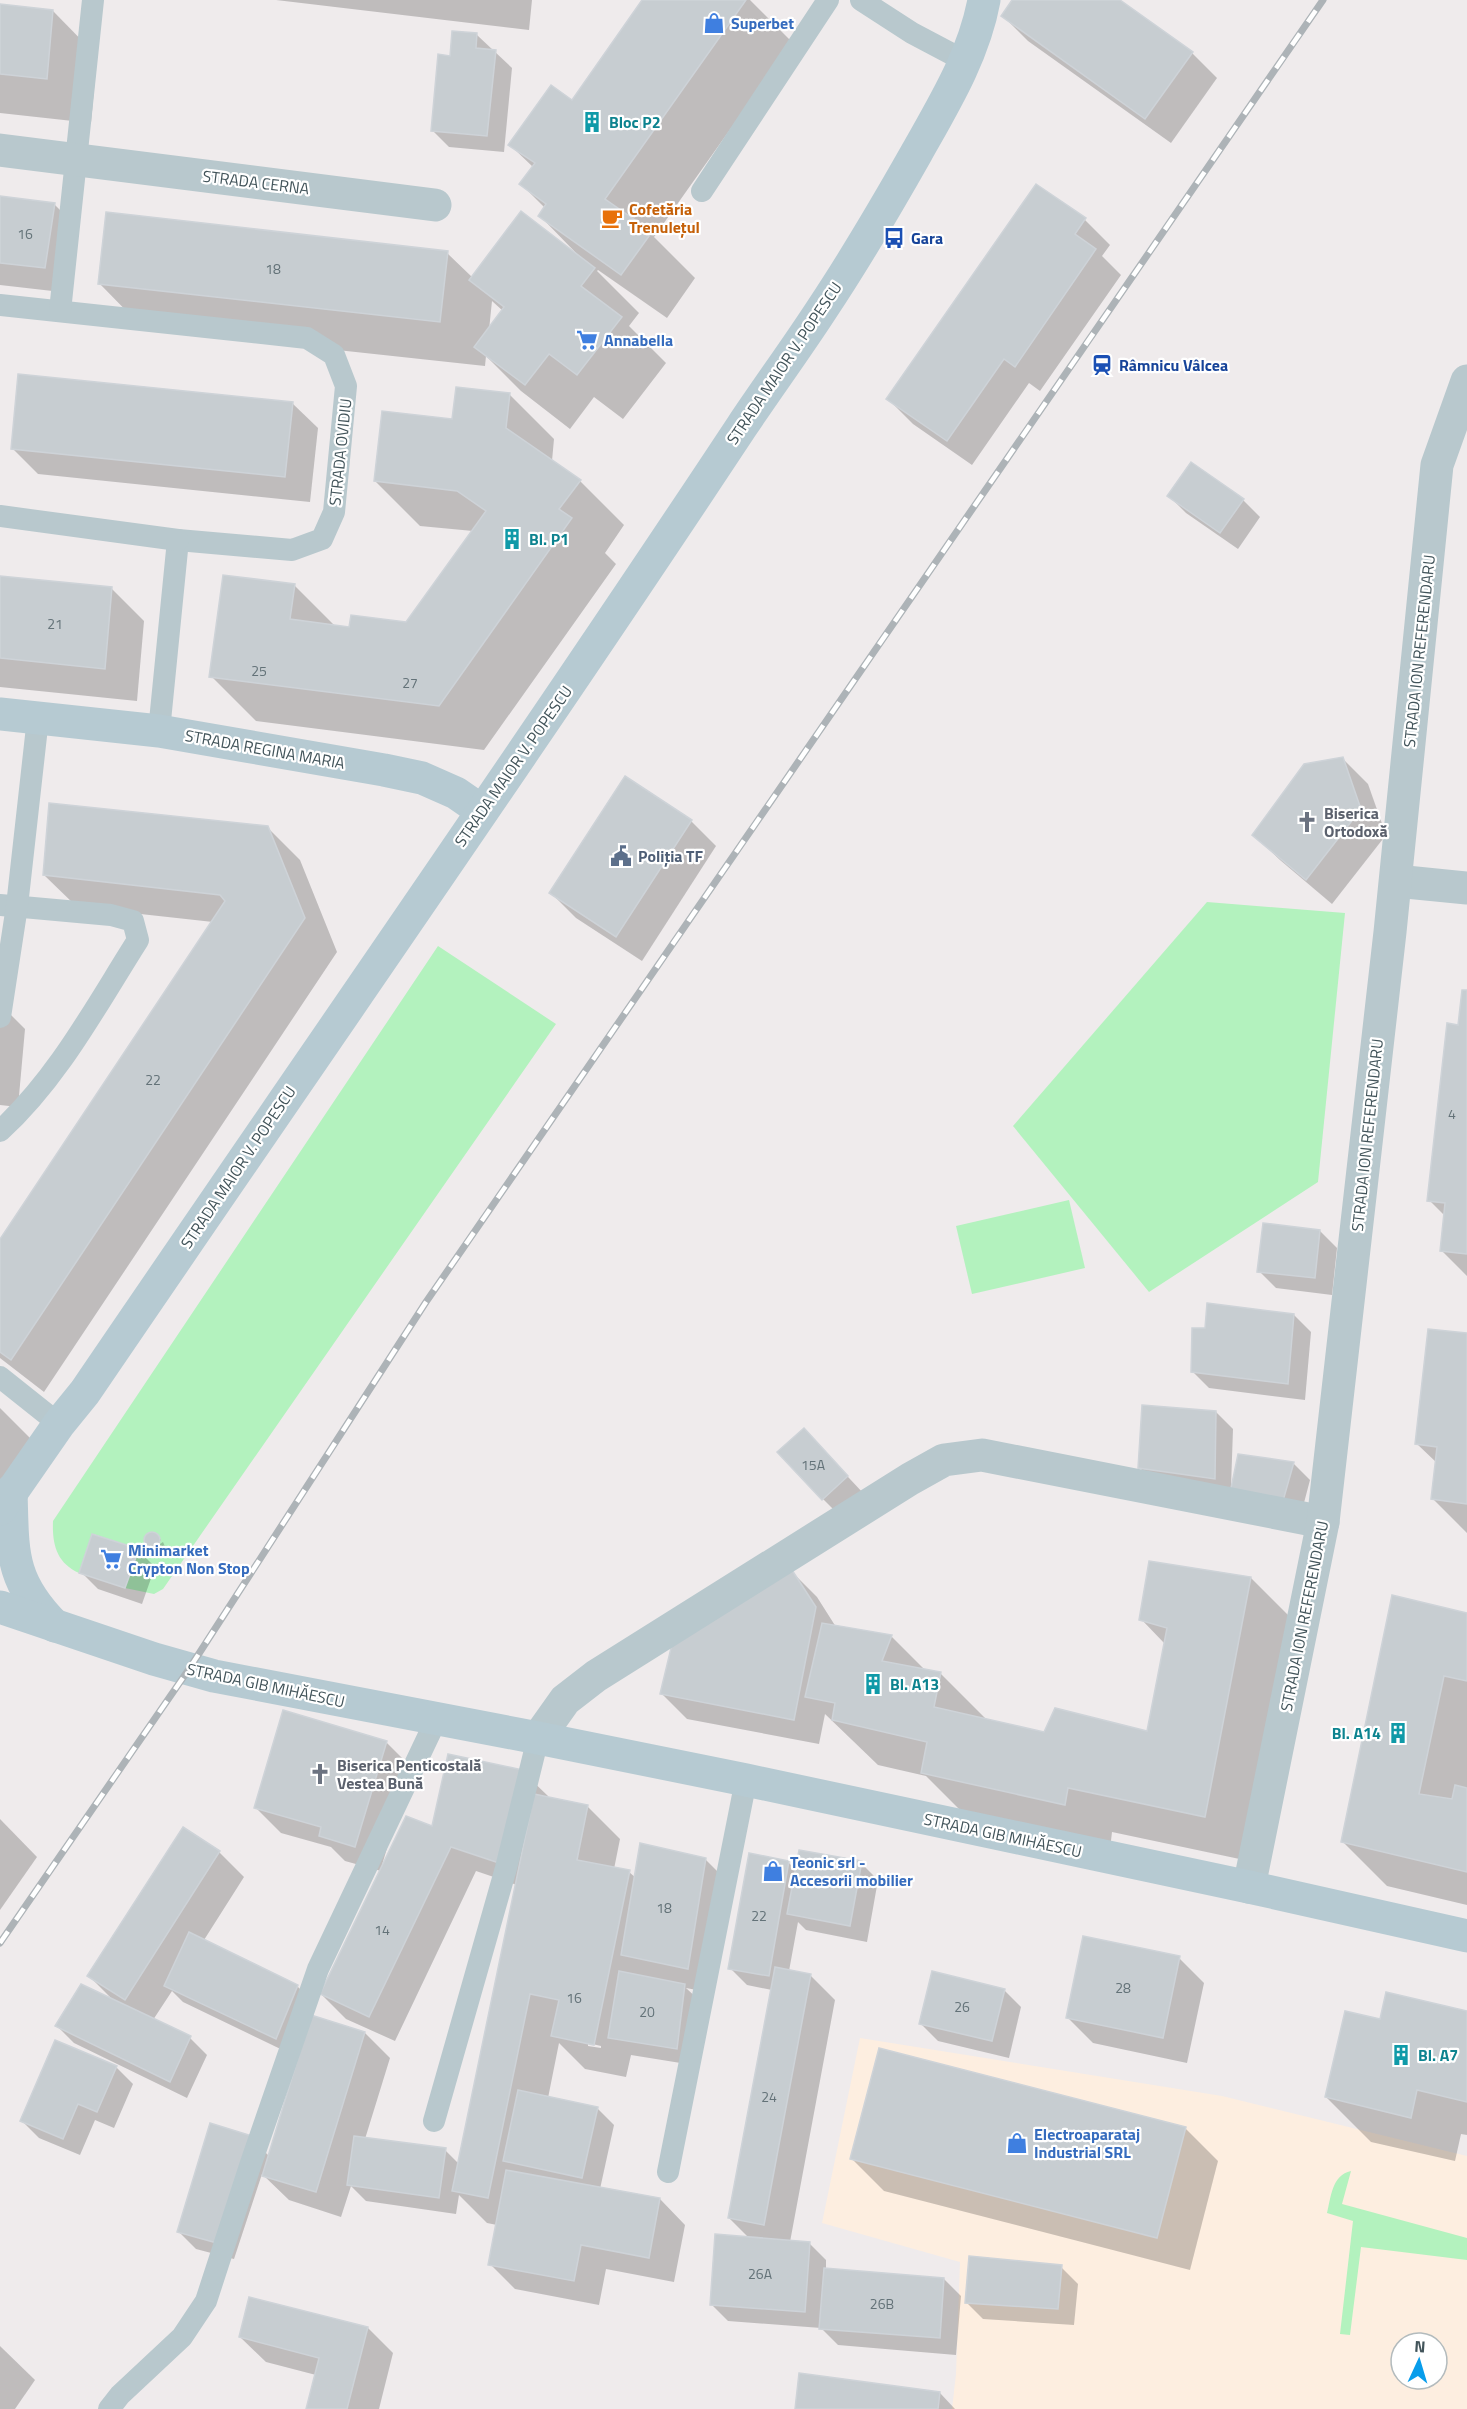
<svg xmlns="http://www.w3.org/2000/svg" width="1467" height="2409" font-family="'Titillium Web',sans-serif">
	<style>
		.commercial { fill: #fdeee0; fill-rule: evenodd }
		.green { fill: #b3f2be }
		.shadow { fill: #0003; fill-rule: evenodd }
		.building { fill: #c7cdd1; stroke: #ced3d8; stroke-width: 1.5 }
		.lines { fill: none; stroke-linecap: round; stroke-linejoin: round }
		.service { stroke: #b8c8cd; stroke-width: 22 }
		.minor { stroke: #b8c8cd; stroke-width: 33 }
		.secondary { stroke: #b6cad2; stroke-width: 33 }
		.rail-casing { stroke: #adb3b7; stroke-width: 7 }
		.rail { stroke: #fff; stroke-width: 4.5; stroke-dasharray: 14; stroke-linecap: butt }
		.labels { text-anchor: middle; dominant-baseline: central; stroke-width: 4.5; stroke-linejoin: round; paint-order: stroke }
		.number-label { font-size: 14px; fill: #637278 }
		.shop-label { font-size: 16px; font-weight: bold; fill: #366cbe; stroke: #fff; text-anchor: start }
		.culture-label { font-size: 16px; font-weight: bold; fill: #0d838f; stroke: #fff; text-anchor: start }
		.street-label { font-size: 16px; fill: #42545a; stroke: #fff }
		.food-label { font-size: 16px; font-weight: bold; fill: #c56008; stroke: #fff; text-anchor: start }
		.transit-label { font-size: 16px; font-weight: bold; fill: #164399; stroke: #fff; text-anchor: start }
		.worship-label { font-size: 16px; font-weight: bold; fill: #5b616d; stroke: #fff; text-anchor: start }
		.service-label { font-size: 16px; font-weight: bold; fill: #4e5e75; stroke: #fff; text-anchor: start }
	</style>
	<rect width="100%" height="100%" fill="#efebec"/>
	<path class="commercial" d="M860 2038 1222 2096 1467 2156V2409H952L956 2374 960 2262 822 2223ZM1401 2343H1437V2379H1401Z"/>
	<g class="green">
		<polygon points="1207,902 1345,913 1318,1182 1149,1292 1013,1126"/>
		<path d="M438 946 556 1024 163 1589 154 1594 125 1588 139 1549 93 1534 79 1573C57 1563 52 1545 53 1521Z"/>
		<polygon points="1069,1200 1085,1268 972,1294 956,1226"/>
		<path d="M1351 2171 1342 2204 1467 2238V2260L1361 2247 1350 2335 1340 2334 1353 2221 1327 2213C1331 2197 1332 2175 1351 2171Z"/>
	</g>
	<g class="shadow">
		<polygon points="276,0 532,0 529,30"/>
		<path d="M644 0H750L792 42 654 237 695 278 667 318 598 270 597 271 639 313 629 326 666 363 623 419 594 397 570 429 521 391 486 356 485 366 144 329 100 284 447 253 472 277 576 255 577 254 540 216 545 208 521 184 533 167 510 145 572 102ZM492 301 503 311 489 330Z"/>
		<polygon points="1014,0 1117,0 1192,53 1217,78 1171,143 1028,41 1003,16"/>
		<polygon points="0,6 53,11 97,56 91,123 0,113"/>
		<polygon points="477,35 512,68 504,152 449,147 432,130 451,58"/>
		<polygon points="0,197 54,204 79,229 70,293 0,285"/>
		<polygon points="1085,220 1110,245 1102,256 1121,275 1040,391 1029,383 972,465 913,424 888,399"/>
		<polygon points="510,395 554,439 552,461 580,481 624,525 605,553 616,564 484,750 256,721 211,676 294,585 336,627 351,629 407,624 473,531 420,526 375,481 454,421"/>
		<polygon points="292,403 318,428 310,502 38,474 13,449"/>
		<polygon points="1169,496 1243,500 1260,517 1238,549 1186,513"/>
		<polygon points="0,578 112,589 144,621 137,701 0,687"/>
		<polygon points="1342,758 1368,784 1386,835 1332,904 1280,860 1254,835"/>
		<polygon points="691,821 716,846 642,961 576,918 551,893"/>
		<polygon points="267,827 300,860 337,952 44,1392 0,1358 0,1242 213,922 77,907 44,875"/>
		<polygon points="1467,992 1467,1276 1441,1250 1445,1216 1429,1200"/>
		<polygon points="0,1004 25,1029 18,1107 0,1105"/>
		<polygon points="1320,1231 1337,1248 1332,1295 1276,1288 1259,1271"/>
		<polygon points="1294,1315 1311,1332 1305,1400 1209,1388 1192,1371"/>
		<polygon points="1467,1335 1467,1533 1432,1498 1437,1463 1417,1444"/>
		<polygon points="0,1408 35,1443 0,1488"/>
		<polygon points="1216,1412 1233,1429 1231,1487 1293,1463 1310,1480 1300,1518 1157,1485 1140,1468"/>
		<polygon points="820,1447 864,1494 840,1516 823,1499"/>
		<polygon points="154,1534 161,1540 152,1548 146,1543 146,1538"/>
		<polygon points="163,1542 167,1551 160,1555 153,1549"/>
		<polygon points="138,1550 155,1567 142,1604 98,1589 81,1572"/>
		<polygon points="792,1572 817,1597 836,1627 891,1636 925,1670 940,1673 985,1718 984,1720 1044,1733 1148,1733 1165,1644 1141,1619 1251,1578 1296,1623 1249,1861 1112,1832 1110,1849 967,1817 926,1776 878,1765 825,1714 819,1744 687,1719 662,1694"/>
		<polygon points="1467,1615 1467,1905 1387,1886 1342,1841"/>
		<path d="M386 1742 411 1767 382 1865 433 1828 522 1771 548 1796 547 1798 587 1806 620 1839 614 1869 629 1872 636 1878 705 1859 731 1885 713 1993 686 1988 701 2002 693 2065 631 2055 626 2077 585 2069 559 2043 548 2098 597 2108 614 2125 600 2189 660 2199 685 2225 674 2282 606 2269 599 2305 515 2289 490 2264 497 2225 487 2223 459 2195 456 2214 366 2201 351 2186 341 2217 289 2200 262 2174 234 2259 196 2249 179 2232 251 2138 269 2156 365 2033 390 2058 365 2139 445 2150 459 2164 517 1885 476 1871 395 2041 346 2019 321 1994 381 1871 345 1861 331 1847 281 1833 256 1808ZM588 2043 601 2046V2048L588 2046Z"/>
		<polygon points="0,1819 37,1857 0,1910"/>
		<polygon points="219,1852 244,1877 204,1940 297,1986 314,2003 293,2055 183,2002 172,1991 153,2020 190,2038 207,2055 187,2098 74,2043 57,2026 114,2001 89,1976"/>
		<polygon points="788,1862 797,1871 861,1863 878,1880 867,1942 806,1930 798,1922 789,1971 810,1975 835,2000 790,2242 809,2243 826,2260 826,2269 944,2279 961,2296 956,2355 838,2345 821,2328 728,2321 711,2304 750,2239 729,2218 772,1990 747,1985 730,1968"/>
		<polygon points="1179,1958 1204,1983 1187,2063 1093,2043 1068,2018"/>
		<polygon points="1004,1990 1021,2007 1009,2058 938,2041 921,2024"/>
		<polygon points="1467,2012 1467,2135 1461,2134 1455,2161 1371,2142 1326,2097 1381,2021"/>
		<polygon points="116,2067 133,2084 114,2128 95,2120 80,2155 39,2138 22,2121"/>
		<polygon points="1185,2128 1218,2161 1190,2270 884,2191 852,2159"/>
		<polygon points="1061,2267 1078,2284 1074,2325 983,2319 966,2302"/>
		<polygon points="368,2328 393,2353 379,2409 308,2409 316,2375 266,2362 240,2337"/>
		<polygon points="0,2346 35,2380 15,2409 0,2409"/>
		<polygon points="940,2393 955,2409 796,2409"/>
	</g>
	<g class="building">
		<polygon points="642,0 746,0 605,199 652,232 621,275 538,216 546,204 519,184 535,163 508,145 551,85 572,100"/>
		<polygon points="1012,0 1120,0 1193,52 1145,119 1001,16"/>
		<polygon points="0,4 53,10 47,79 0,74"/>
		<polygon points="452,31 477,33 476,48 496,50 487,136 431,131 438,54 450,56"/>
		<polygon points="1036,184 1086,218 1075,234 1096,249 1015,367 1004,359 947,441 886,399"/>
		<polygon points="0,196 55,203 45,268 0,263"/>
		<polygon points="521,211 595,268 581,286 622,317 577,375 549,354 525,385 474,347 504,307 469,280"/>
		<polygon points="106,212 448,251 440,322 98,284"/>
		<polygon points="18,374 293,402 285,477 11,449"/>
		<polygon points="456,387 510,393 506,428 581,480 559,509 572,518 439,706 209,677 223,575 295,584 290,619 349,627 351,615 406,622 486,511 457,491 374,481 382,411 452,419"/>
		<polygon points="1191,462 1244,499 1220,533 1167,496"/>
		<polygon points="0,576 112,587 105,669 0,658"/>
		<polygon points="1343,757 1361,809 1306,880 1252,835 1304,764"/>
		<polygon points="625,776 692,820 616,937 549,893"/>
		<polygon points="49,803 268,826 305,918 11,1360 0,1352 0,1239 225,901 220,895 43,875"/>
		<polygon points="1462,990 1467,990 1467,1254 1440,1251 1445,1203 1427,1201 1447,1023 1458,1025"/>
		<polygon points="1263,1223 1320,1230 1315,1278 1257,1272"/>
		<polygon points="1207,1303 1294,1314 1288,1384 1191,1372 1192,1328 1205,1328"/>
		<polygon points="1428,1329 1467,1333 1467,1504 1431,1499 1437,1447 1415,1444"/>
		<polygon points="1142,1405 1216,1411 1215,1479 1138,1468"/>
		<polygon points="804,1428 848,1476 822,1500 777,1452"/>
		<polygon points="1238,1454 1294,1462 1283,1501 1230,1493"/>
		<circle cx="152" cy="1540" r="8"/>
		<polygon points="92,1534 139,1549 125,1588 79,1573"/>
		<polygon points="1149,1561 1251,1577 1205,1817 1068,1788 1065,1805 921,1773 927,1742 832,1720 835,1703 805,1697 822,1623 892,1635 882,1661 941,1672 934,1707 1044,1732 1055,1708 1147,1731 1167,1628 1139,1620"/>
		<polygon points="792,1570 816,1607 794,1720 660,1694 672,1644"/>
		<polygon points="1392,1595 1467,1613 1467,1681 1444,1676 1419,1794 1452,1799 1455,1785 1467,1788 1467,1872 1341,1842"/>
		<polygon points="283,1710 387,1741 355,1847 319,1836 321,1827 254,1808"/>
		<polygon points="448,1754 523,1770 499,1863 451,1847 369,2017 320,1994 406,1816 432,1826"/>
		<polygon points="534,1794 588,1805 577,1860 630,1870 594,2045 551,2036 559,2000 530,1994 488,2198 452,2191"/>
		<polygon points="183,1827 220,1851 125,2000 87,1976"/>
		<polygon points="640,1843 706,1858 688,1969 621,1955"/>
		<polygon points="799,1850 862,1861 850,1926 787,1914"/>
		<polygon points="749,1853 789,1861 769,1976 728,1969"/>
		<polygon points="189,1932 298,1985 276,2039 164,1986"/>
		<polygon points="1083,1936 1180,1956 1163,2038 1066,2018"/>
		<polygon points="775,1967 811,1974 764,2225 728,2218"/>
		<polygon points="619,1971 685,1984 677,2049 608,2038"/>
		<polygon points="932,1971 1005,1989 992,2041 919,2024"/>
		<polygon points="81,1984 191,2036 170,2082 55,2026"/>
		<polygon points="1386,1992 1467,2011 1467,2102 1417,2090 1411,2118 1325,2097 1345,2011 1380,2019"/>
		<polygon points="311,2015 365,2032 316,2192 262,2176"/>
		<polygon points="55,2040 117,2066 97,2112 78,2104 63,2139 20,2121"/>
		<polygon points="879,2048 1186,2127 1157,2238 850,2159"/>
		<polygon points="518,2090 598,2107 582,2178 503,2161"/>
		<polygon points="210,2123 252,2136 217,2243 177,2232"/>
		<polygon points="354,2136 446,2148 439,2198 347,2185"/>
		<polygon points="506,2170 660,2198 649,2258 581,2245 574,2281 488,2265"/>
		<polygon points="715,2234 810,2242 805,2312 710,2305"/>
		<polygon points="969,2256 1062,2265 1058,2309 965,2303"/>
		<polygon points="824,2268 944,2278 940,2338 819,2329"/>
		<polygon points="249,2297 368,2327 347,2409 306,2409 319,2358 239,2337"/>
		<polygon points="799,2373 940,2392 938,2409 795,2409"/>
	</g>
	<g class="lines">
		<g class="service">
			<polyline points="861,0 912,33 965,61"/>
			<polyline points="702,191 828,0"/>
			<polyline points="0,305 307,338 334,355 346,386 334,512 322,539 292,550 178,540 159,731"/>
			<polyline points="60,311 93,0"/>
			<polyline points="0,516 178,540"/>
			<path d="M0 905 111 915 133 921 138 940C96 1006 58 1078 0 1131"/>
			<polyline points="0,1017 17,906 38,718"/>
			<polyline points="0,1377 59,1424"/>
			<polyline points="434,2121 506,1868 538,1738"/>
			<polyline points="668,2172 746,1780"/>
			<polyline points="109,2409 120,2395 182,2337 206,2301 251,2163 318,1969 437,1718"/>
		</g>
		<g class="minor">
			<polyline points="0,150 435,205"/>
			<polyline points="1396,881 1467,888"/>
			<polyline points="538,1738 565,1700 596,1676 910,1479 944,1460 982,1455 1323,1522"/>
			<polyline points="1249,1887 1323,1522 1390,932 1437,465 1467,381"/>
		</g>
		<g class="secondary">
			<polyline points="0,714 159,731 384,770 422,778 456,793 482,811"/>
			<path d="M11 1491C13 1551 9 1580 55 1626"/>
			<path d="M0 1509 59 1424 85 1392C304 1070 527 751 742 426 768 387 796 349 822 309 856 258 887 205 917 152 944 104 974 55 984 0"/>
			<polyline points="0,1607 154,1659 214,1676 538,1738 746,1780 1249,1887 1467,1936"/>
		</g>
		<defs>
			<polyline id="rail" points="0,1943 189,1669 426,1302 1323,0"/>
		</defs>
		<use href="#rail" class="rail-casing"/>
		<use href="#rail" class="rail"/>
	</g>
	<defs>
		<symbol id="shop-bare" viewBox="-9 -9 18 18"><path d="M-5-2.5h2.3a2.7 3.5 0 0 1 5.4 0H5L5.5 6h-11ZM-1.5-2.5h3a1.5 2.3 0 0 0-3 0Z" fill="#3f7fe0" stroke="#fff" stroke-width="2.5" paint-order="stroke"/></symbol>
		<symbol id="building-bare" viewBox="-9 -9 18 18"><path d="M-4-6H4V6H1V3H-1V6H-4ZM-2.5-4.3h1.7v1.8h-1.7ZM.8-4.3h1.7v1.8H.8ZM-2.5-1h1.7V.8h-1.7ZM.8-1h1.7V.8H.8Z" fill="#0f9aa8" stroke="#fff" stroke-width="2.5" paint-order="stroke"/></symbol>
		<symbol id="cafe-bare" viewBox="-9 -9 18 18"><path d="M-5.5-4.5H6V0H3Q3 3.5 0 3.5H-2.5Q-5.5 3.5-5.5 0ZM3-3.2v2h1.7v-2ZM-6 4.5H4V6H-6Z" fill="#e8710a" stroke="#fff" stroke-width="2.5" paint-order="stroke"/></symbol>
		<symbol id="bus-bare" viewBox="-9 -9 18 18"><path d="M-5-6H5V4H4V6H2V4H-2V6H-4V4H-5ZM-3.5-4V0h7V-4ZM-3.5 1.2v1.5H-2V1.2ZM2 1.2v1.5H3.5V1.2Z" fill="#1a4fb4" stroke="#fff" stroke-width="2.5" paint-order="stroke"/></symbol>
		<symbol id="supermarket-bare" viewBox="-9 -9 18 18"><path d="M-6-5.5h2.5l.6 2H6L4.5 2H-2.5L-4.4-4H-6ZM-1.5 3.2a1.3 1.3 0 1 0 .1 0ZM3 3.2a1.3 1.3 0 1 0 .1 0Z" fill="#3f7fe0" stroke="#fff" stroke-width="2.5" paint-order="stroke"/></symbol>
		<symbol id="station-bare" viewBox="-9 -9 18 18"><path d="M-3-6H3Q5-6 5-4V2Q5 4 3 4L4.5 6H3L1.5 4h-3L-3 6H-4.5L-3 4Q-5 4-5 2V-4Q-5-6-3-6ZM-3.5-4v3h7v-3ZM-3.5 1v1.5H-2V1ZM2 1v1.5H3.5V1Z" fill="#1a4fb4" stroke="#fff" stroke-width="2.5" paint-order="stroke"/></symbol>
		<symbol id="church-bare" viewBox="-9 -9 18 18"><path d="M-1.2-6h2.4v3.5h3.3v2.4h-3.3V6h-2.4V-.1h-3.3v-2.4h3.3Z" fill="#6b7280" stroke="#fff" stroke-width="2.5" paint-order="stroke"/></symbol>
		<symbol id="civic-bare" viewBox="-9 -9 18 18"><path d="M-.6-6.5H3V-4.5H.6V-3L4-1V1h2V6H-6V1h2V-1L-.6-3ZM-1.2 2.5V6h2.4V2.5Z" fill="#5c6f8a" stroke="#fff" stroke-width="2.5" paint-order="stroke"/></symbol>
	</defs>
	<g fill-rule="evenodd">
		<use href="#shop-bare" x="699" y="8" width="30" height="30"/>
		<use href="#building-bare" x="577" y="107" width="30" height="30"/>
		<use href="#cafe-bare" x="597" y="203" width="30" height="30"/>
		<use href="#bus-bare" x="879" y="223" width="30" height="30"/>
		<use href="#supermarket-bare" x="572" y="325" width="30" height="30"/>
		<use href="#station-bare" x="1087" y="350" width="30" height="30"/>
		<use href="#building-bare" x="497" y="524" width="30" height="30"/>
		<use href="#church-bare" x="1292" y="807" width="30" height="30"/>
		<use href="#civic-bare" x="606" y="841" width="30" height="30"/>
		<use href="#supermarket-bare" x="96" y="1544" width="30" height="30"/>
		<use href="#building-bare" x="858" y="1669" width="30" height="30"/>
		<use href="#building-bare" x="1383" y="1718" width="30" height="30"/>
		<use href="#church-bare" x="305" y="1759" width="30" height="30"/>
		<use href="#shop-bare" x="758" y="1856" width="30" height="30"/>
		<use href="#building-bare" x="1386" y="2040" width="30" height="30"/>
		<use href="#shop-bare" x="1002" y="2128" width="30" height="30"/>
	</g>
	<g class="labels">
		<g class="number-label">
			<text x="25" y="233">16</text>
			<text x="273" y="268">18</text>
			<text x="55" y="623">21</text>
			<text x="259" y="670">25</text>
			<text x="410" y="682">27</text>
			<text x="153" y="1079">22</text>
			<text x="1452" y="1113">4</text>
			<text x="813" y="1464">15A</text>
			<text x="664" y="1907">18</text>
			<text x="759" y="1915">22</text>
			<text x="382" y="1929">14</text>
			<text x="1123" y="1987">28</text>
			<text x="574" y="1997">16</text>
			<text x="962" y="2006">26</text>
			<text x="647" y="2011">20</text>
			<text x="769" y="2096">24</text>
			<text x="760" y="2273">26A</text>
			<text x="882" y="2303">26B</text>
		</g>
		<g class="shop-label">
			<text x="731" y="23">Superbet</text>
			<text x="604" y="340">Annabella</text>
			<text x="128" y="1550">Minimarket<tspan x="128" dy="18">Crypton Non Stop</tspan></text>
			<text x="790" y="1862">Teonic srl -<tspan x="790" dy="18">Accesorii mobilier</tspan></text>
			<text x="1034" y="2134">Electroaparataj<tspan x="1034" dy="18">Industrial SRL</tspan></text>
		</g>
		<g class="culture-label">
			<text x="609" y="122">Bloc P2</text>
			<text x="529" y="539">Bl. P1</text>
			<text x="890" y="1684">Bl. A13</text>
			<text x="1381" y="1733" text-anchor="end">Bl. A14</text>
			<text x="1418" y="2055">Bl. A7</text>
		</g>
		<g class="street-label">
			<text transform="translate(256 182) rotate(7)">STRADA CERNA</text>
			<text transform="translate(784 363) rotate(-56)">STRADA MAIOR V. POPESCU</text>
			<text transform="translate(340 452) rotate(-84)">STRADA OVIDIU</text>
			<text transform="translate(1419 651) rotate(-84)">STRADA ION REFERENDARU</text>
			<text transform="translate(265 749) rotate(10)">STRADA REGINA MARIA</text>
			<text transform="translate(513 766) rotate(-55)">STRADA MAIOR V. POPESCU</text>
			<text transform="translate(1367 1135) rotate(-84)">STRADA ION REFERENDARU</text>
			<text transform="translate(238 1167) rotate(-56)">STRADA MAIOR V. POPESCU</text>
			<text transform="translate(1304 1616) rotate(-79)">STRADA ION REFERENDARU</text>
			<text transform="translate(266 1685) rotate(12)">STRADA GIB MIHĂESCU</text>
			<text transform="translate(1003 1835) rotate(12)">STRADA GIB MIHĂESCU</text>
		</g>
		<g class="food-label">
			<text x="629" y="209">Cofetăria<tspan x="629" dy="18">Trenulețul</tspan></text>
		</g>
		<g class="transit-label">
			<text x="911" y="238">Gara</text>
			<text x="1119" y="365">Râmnicu Vâlcea</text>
		</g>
		<g class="worship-label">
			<text x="1324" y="813">Biserica<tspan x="1324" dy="18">Ortodoxă</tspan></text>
			<text x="337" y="1765">Biserica Penticostală<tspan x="337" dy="18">Vestea Bună</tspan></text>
		</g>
		<g class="service-label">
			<text x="638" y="856">Poliția TF</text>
		</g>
	</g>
	<g transform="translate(1419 2361) rotate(4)"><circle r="28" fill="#ffffff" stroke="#b3bbbd" stroke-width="1.5"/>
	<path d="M0-4.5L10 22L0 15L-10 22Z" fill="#089deb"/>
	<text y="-9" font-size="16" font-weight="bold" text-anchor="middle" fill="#42545a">N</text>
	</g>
</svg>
